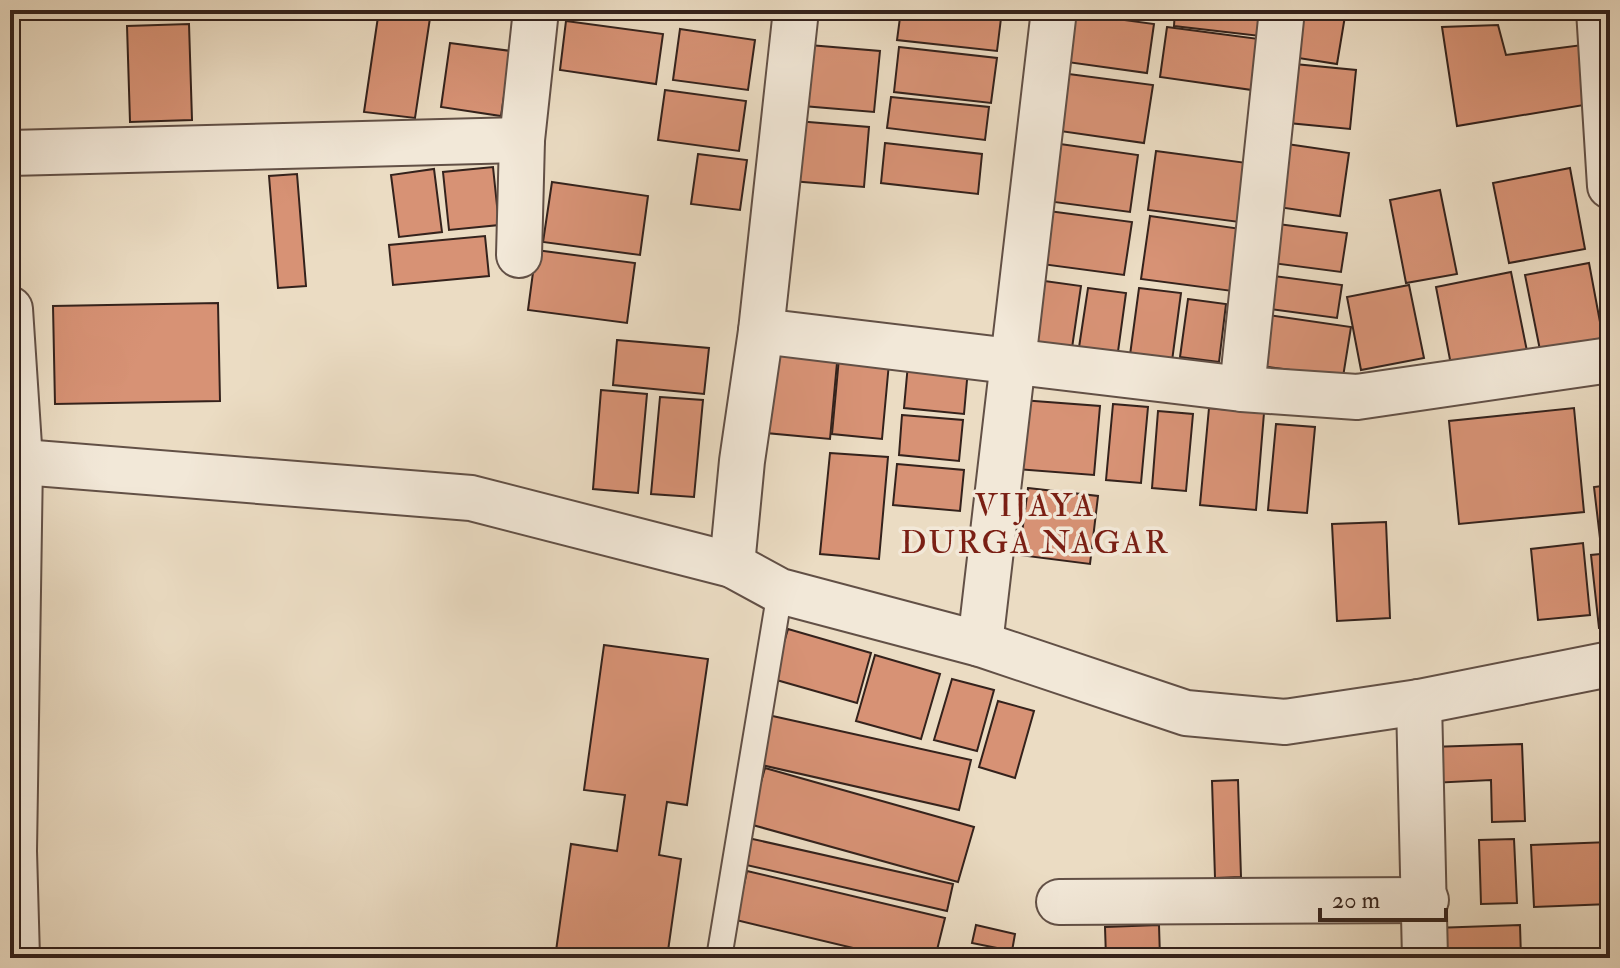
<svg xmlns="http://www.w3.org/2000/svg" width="1620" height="968" font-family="'IM FELL Double Pica',serif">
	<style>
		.building { fill: #d79275; stroke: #34221c; stroke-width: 2 }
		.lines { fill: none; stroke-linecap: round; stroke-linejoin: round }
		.service-casing { stroke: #625046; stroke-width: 28 }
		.minor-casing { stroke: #625046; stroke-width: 48 }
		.tertiary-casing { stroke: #625046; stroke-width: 48 }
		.service { stroke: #f2e8d8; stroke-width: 24 }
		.minor { stroke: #f2e8d8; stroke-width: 44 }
		.tertiary { stroke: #f2e8d8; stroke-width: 44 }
		.labels { text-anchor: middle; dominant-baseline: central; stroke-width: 7; stroke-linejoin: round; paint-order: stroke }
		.neighbourhood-label { font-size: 32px; letter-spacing: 2px; fill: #7a1f14; stroke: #f2e8d8 }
	</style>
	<rect width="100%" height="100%" fill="#ebdcc3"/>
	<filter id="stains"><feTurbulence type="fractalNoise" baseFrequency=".0025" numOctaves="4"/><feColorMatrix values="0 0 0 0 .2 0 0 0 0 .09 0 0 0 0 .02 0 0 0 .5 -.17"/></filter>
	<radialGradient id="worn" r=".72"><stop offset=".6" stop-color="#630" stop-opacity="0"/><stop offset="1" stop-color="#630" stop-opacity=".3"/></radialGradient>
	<g class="building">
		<polygon points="379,10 430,18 415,118 364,112"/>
		<polygon points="901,10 1002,10 997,51 897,40"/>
		<polygon points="1175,10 1263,10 1260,36 1174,26"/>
		<polygon points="1300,10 1345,16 1337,64 1292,57"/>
		<polygon points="1470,10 1568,10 1569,13 1471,18"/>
		<polygon points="1073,13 1154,24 1147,73 1067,62"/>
		<polygon points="566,21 663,34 656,84 560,70"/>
		<polygon points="189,24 192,120 130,122 127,26"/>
		<polygon points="1498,25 1506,55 1582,45 1590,104 1457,126 1442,27"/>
		<polygon points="1167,27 1259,39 1252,90 1160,77"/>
		<polygon points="680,29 755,40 748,90 673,80"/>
		<polygon points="450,43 511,51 501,116 441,107"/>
		<polygon points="797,44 880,51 874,112 791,105"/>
		<polygon points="899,47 997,58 991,103 894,92"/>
		<polygon points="1284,63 1356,70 1350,129 1278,122"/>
		<polygon points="1061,73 1153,85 1144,143 1053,130"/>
		<polygon points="665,90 746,101 739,151 658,140"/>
		<polygon points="891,97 989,107 985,140 887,128"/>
		<polygon points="784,120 869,127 864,187 779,180"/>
		<polygon points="1046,142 1138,155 1130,212 1039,200"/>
		<polygon points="885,143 982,154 978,194 881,183"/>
		<polygon points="1287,144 1349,153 1340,216 1278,207"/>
		<polygon points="1156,151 1247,163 1239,222 1148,210"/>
		<polygon points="698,154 747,160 740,210 691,204"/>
		<polygon points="493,167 499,225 449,230 443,172"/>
		<polygon points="1570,168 1585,249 1509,263 1493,183"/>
		<polygon points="434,169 442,232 399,237 391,175"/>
		<polygon points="297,174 306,286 278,288 269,176"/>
		<polygon points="552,182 648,196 640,255 543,242"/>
		<polygon points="1440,190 1457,274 1406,283 1390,200"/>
		<polygon points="1041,210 1132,222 1124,275 1034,263"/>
		<polygon points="1150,216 1241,229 1232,291 1141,279"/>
		<polygon points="1278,224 1347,233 1341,272 1272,263"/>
		<polygon points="485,236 489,276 393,285 389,245"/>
		<polygon points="536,250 635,263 627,323 528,310"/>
		<polygon points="1589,263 1603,338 1540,350 1525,275"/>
		<polygon points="1511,272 1528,356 1452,370 1436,287"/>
		<polygon points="1267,275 1342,285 1337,318 1263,308"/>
		<polygon points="1030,279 1081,286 1072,348 1021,341"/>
		<polygon points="1409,285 1424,358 1361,370 1347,297"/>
		<polygon points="1088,288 1126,293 1117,359 1078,354"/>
		<polygon points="1139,288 1181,293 1172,361 1130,355"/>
		<polygon points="1188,299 1226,304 1219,362 1180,357"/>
		<polygon points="218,303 220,401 55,404 53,306"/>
		<polygon points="1268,315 1351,327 1343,377 1261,366"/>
		<polygon points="617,340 709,348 704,394 613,385"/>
		<polygon points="774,346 838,352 830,439 766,433"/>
		<polygon points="839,358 889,363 882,439 832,434"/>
		<polygon points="908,364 968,369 964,414 904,408"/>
		<polygon points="601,390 647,394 638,493 593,489"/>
		<polygon points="660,397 703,400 694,497 651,494"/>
		<polygon points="1021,400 1100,406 1094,475 1015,469"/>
		<polygon points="1113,404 1148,407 1141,483 1106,480"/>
		<polygon points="1209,408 1264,413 1256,510 1200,505"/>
		<polygon points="1574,408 1584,512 1459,524 1449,421"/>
		<polygon points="1158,411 1193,414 1186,491 1152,488"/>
		<polygon points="902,415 963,420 959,461 899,455"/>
		<polygon points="1276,424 1315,427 1307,513 1268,510"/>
		<polygon points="830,453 888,457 879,559 820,554"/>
		<polygon points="897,464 964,470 960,511 893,505"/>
		<polygon points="1610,485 1610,546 1601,547 1594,487"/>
		<polygon points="1028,488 1098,496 1090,564 1019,555"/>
		<polygon points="1386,522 1390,618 1337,621 1332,524"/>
		<polygon points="1583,543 1590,615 1538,620 1531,549"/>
		<polygon points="1610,553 1610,627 1599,628 1591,555"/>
		<polygon points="788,629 871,653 857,703 773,679"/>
		<polygon points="604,645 708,659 687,805 667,802 659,855 681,859 667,958 555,958 571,844 617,851 625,795 584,790"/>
		<polygon points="875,655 940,674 921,739 856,721"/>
		<polygon points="952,679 994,690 977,751 934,740"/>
		<polygon points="998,701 1034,711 1015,778 979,767"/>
		<polygon points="768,715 971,760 959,810 757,764"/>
		<polygon points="1522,744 1525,821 1492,822 1491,780 1431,783 1430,747"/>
		<polygon points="765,768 974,827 958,882 749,824"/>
		<polygon points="1238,780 1241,877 1215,878 1212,781"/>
		<polygon points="748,838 953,884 947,911 742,864"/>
		<polygon points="1514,839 1517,903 1481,904 1479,840"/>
		<polygon points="1610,842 1610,904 1534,907 1531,845"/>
		<polygon points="747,871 945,918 935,958 895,958 736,920"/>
		<polygon points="976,925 1015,934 1012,951 972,943"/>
		<polygon points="1159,925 1160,958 1106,958 1105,927"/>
		<polygon points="1520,925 1521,958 1435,958 1434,928"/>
	</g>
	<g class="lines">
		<defs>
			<polyline id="service" points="719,958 780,591"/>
			<g id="minor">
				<polyline points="1599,10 1610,186"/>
				<polyline points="10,153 522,140"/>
				<polyline points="519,255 522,140 536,10"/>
				<polyline points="10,309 20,461 14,851 17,958"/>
				<polyline points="761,331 1242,389 1357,397 1610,360"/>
				<polyline points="1242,389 1282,10"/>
				<polyline points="732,565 742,461 761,331 796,10"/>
				<polyline points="980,644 1054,10"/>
				<polyline points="1419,702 1425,958"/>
				<polyline points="1059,902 1426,900"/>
			</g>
			<polyline id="tertiary" points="10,461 471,498 732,565 780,591 980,644 1186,713 1285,722 1419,702 1610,664"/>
		</defs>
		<use href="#service" class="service-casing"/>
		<use href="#minor" class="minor-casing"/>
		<use href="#tertiary" class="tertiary-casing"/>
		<use href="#service" class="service"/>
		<use href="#minor" class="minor"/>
		<use href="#tertiary" class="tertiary"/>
	</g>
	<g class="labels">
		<g class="neighbourhood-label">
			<text x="1035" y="506">VIJAYA<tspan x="1035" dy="37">DURGA NAGAR</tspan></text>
		</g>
	</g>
	<rect width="1620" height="968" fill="none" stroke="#ebdcc3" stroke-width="40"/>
	<rect x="12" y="12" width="1596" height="944" fill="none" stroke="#34221c" stroke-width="4"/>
	<rect x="20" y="20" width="1580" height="928" fill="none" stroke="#34221c" stroke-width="2"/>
	<path d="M1320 908v12h126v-12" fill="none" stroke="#34221c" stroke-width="4"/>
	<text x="1332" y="908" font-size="24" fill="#34221c" stroke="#f2e8d8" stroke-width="6" paint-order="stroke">20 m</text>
	<rect width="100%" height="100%" filter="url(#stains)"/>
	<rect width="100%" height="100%" fill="url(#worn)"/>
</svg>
